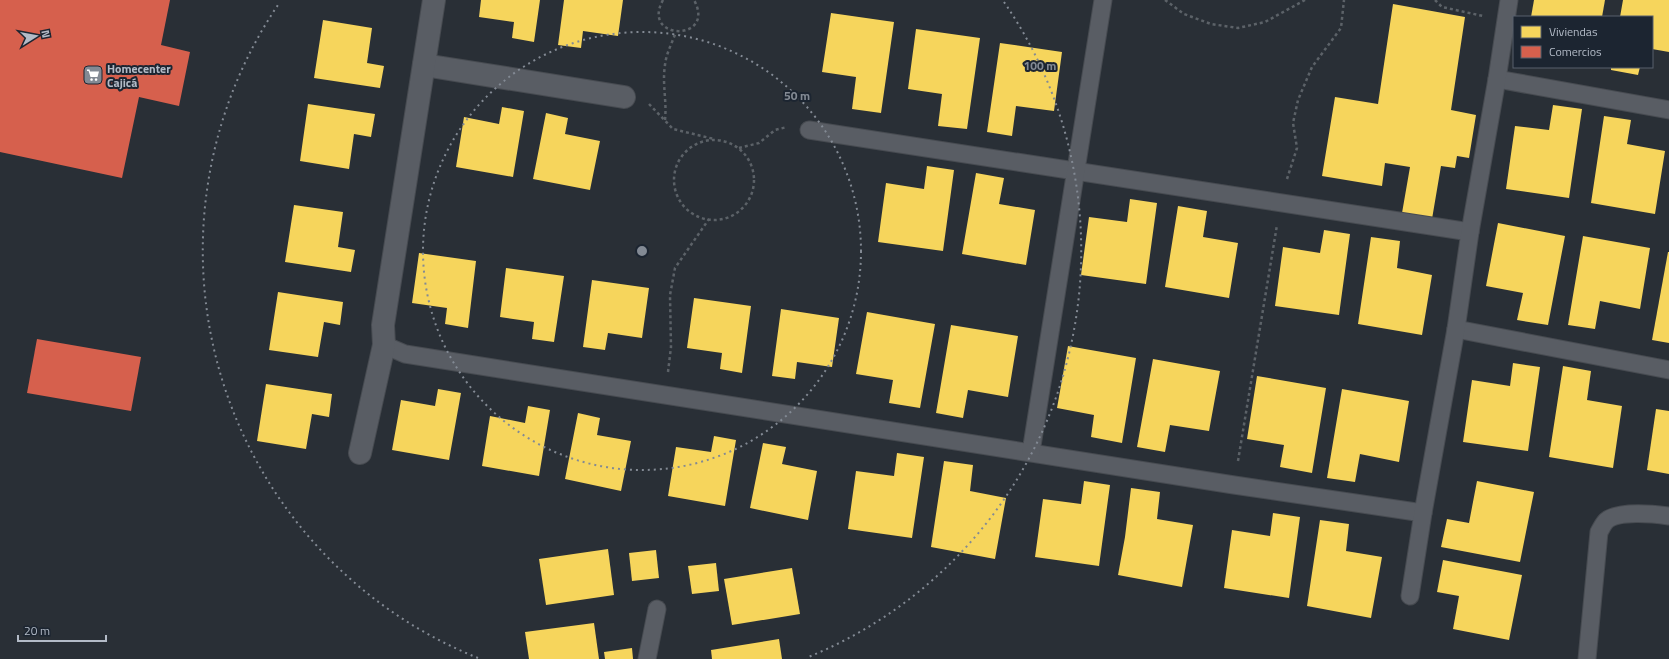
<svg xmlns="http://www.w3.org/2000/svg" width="1669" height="659" font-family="'Titillium Web',sans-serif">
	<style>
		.homes { fill: #f6d55c }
		.shops { fill: #d6604d }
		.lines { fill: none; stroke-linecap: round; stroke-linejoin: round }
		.lane-casing { stroke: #474b51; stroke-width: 19 }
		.street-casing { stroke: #474b51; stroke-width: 24 }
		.path { stroke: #5c6268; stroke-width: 2.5; stroke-dasharray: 3 3; stroke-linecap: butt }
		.lane { stroke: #595d64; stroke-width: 17 }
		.street { stroke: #595d64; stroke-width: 22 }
		.ring { fill: none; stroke: #838a94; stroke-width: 2; stroke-dasharray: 2 4 }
		.labels { text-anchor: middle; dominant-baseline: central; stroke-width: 4; stroke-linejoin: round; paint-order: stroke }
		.poi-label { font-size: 12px; font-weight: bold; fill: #b3bbc7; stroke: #1c2531; text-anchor: start }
		.centre { fill: #838a94; stroke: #1c2531; stroke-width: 2 }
		.ring-label { font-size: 12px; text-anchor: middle; font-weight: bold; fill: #838a94; stroke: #1c2531; stroke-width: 4; stroke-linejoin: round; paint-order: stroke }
	</style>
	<rect width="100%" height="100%" fill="#292f36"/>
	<g class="homes">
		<polygon points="481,0 540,0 534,42 512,38 514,22 479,17"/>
		<polygon points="564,0 623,0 618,36 583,31 581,48 558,45"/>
		<polygon points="1534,0 1605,0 1602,17 1531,17"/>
		<polygon points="1623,0 1669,0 1669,52 1652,49 1652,17 1620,17"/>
		<polygon points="1393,4 1465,17 1451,110 1476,115 1469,158 1457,156 1455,168 1441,166 1432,219 1402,213 1410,167 1385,163 1382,186 1322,176 1335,97 1378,104"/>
		<polygon points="831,13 894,22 881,113 852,109 856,77 822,72"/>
		<polygon points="323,20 372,28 367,63 384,66 380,88 314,78"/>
		<polygon points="916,29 980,38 967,129 938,126 942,94 908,89"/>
		<polygon points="1000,43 1062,52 1054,111 1016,106 1012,136 987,132"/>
		<polygon points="1611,67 1640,67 1638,75 1611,70"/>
		<polygon points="308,104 375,114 371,137 354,134 349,169 300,161"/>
		<polygon points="1553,105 1582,109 1569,198 1506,189 1515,126 1549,130"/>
		<polygon points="502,107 524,111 513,177 456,167 464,117 499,124"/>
		<polygon points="546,113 568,118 565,134 600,141 590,190 533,179"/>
		<polygon points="1604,116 1631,120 1627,144 1665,151 1655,214 1591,203"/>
		<polygon points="927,166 954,170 943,251 878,242 886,183 924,189"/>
		<polygon points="976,173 1004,178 999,204 1035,210 1026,265 962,254"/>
		<polygon points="1130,199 1157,203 1146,284 1081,275 1089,217 1127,222"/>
		<polygon points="294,205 343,212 338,247 355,250 351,272 285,262"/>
		<polygon points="1178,206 1207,211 1203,237 1238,243 1229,298 1165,287"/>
		<polygon points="1498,223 1565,236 1548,325 1517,320 1523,293 1486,286"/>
		<polygon points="1324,230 1350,234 1339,315 1275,306 1283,247 1320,253"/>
		<polygon points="1583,236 1650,248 1640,309 1600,301 1595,329 1568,325"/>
		<polygon points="1371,237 1400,241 1397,268 1432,275 1422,335 1358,324"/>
		<polygon points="1668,252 1669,252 1669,343 1652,340"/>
		<polygon points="419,253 476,261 468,328 445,324 447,308 412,303"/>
		<polygon points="506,268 564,276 554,342 532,339 534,322 500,317"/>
		<polygon points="592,280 649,288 642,338 608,333 605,350 583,347"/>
		<polygon points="278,292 343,302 340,325 324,322 318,357 269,350"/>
		<polygon points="694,298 751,306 742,373 720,369 722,353 687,348"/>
		<polygon points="781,309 839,318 832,367 797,362 795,379 772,376"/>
		<polygon points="867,312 935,324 920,408 889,403 893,380 856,374"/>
		<polygon points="951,325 1018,336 1008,397 968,390 963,418 936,413"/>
		<polygon points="1068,346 1136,358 1122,443 1091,437 1094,415 1057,408"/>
		<polygon points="1153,359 1220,371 1209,431 1170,425 1165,452 1137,447"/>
		<polygon points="1513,363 1540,367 1528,451 1463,442 1472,380 1510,386"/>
		<polygon points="1563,366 1591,371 1587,400 1622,406 1613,468 1549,457"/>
		<polygon points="1257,376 1326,388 1312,473 1280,467 1284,445 1247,439"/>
		<polygon points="266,384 332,394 329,417 312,414 306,449 257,441"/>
		<polygon points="438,389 461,393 449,460 392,450 401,400 435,406"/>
		<polygon points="1342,389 1409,401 1399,462 1360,454 1355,482 1327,478"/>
		<polygon points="528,406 550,410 539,476 482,466 490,416 525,423"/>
		<polygon points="1656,409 1669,411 1669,474 1647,470"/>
		<polygon points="578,413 600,418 597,435 631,441 621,491 565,479"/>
		<polygon points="714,436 736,440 725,506 668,496 676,447 711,452"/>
		<polygon points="763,443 786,447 782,464 817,471 808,520 750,508"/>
		<polygon points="897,453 924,457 912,538 848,529 856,471 894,476"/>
		<polygon points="944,461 973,465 970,491 1006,498 995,559 931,547"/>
		<polygon points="1084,481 1110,485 1099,566 1035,557 1043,499 1081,504"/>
		<polygon points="1477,481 1534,492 1520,562 1441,547 1447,519 1469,523"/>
		<polygon points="1131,488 1160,492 1157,519 1193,525 1182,587 1118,575 1125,537"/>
		<polygon points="1273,513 1300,517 1289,598 1224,588 1232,530 1270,536"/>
		<polygon points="1320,520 1349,524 1346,551 1382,557 1371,618 1307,606"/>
		<polygon points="608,549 614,595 546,605 539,559"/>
		<polygon points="656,550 659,578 632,581 629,553"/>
		<polygon points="1443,560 1522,575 1509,640 1453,629 1459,596 1437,592"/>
		<polygon points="716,563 719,591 692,594 688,566"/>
		<polygon points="792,568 800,614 732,625 724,579"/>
		<polygon points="594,623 599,659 529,659 525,632"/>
		<polygon points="779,639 782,659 712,659 711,650"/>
		<polygon points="632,648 633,659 605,659 604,652"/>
	</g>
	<g class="shops">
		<polygon points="0,0 170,0 161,45 190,52 179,106 139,97 122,178 0,152"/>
		<polygon points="37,339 141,357 131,411 27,393"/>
	</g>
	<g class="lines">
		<defs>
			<g id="lane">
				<polyline points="1497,79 1669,110"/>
				<polyline points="809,130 1470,232"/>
				<polyline points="1456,329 1669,370"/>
				<polyline points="384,345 405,354 1234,485 1423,513"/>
				<polyline points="1031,452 1103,0"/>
				<polyline points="1410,596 1423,513 1456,329 1470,232 1497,79 1509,0"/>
				<polyline points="647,659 657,609"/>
				<path d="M1587 659 1599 532C1601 529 1603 524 1606 521 1618 510 1654 514 1669 516"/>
			</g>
			<g id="street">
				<polyline points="424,65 624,97"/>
				<polyline points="360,453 384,345 383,325 434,0"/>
			</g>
		</defs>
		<use href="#lane" class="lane-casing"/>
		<use href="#street" class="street-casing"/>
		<g class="path">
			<path d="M663 0C640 41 717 42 694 0"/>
			<polyline points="1165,0 1184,14 1211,24 1238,28 1265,22 1305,0"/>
			<polyline points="1435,0 1442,7 1483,16"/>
			<polyline points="649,104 673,129 714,139"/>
			<path d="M665 120C667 101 662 84 665 65 666 54 672 43 676 32"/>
			<circle cx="714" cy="180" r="40"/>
			<polyline points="739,148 759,143 775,130 787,127"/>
			<polyline points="1287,179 1297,148 1293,123 1298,100 1312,67 1341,28 1344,0"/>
			<polyline points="668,372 671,347 670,295 675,268 709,219"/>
			<polyline points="1238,461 1277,225"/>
		</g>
		<use href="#lane" class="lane"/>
		<use href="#street" class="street"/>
	</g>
	<g class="ring">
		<circle cx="642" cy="251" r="219"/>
		<path d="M478 658A439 439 0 0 1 280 2M1004 2A439 439 0 0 1 806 658"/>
	</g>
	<defs>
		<symbol id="supermarket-square" viewBox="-11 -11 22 22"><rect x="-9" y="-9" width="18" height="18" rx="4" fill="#838a94" stroke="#1c2531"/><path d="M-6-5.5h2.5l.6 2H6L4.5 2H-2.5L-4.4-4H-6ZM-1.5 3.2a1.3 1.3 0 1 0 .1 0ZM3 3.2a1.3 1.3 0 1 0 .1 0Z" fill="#fff"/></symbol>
	</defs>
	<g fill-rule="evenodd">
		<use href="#supermarket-square" x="82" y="64" width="22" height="22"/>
	</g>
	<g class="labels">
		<g class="poi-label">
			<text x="107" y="68">Homecenter<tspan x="107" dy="14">Cajicá</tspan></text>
		</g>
	</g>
	<circle cx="642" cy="251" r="6" class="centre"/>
	<g class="ring-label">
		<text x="1040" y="70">100 m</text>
		<text x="797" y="100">50 m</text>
	</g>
	<rect x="1513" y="16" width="140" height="52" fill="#1c2531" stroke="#58616d"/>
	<rect x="1521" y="26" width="20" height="12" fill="#f6d55c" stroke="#58616d"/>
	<text x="1549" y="36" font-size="12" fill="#b3bbc7">Viviendas</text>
	<rect x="1521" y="46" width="20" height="12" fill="#d6604d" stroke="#58616d"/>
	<text x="1549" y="56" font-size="12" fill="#b3bbc7">Comercios</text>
	<g transform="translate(36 36) rotate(79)" stroke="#1c2531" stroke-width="3" paint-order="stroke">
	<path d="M0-3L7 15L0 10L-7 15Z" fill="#b3bbc7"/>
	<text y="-6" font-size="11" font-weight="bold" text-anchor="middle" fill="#b3bbc7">N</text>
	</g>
	<path d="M18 635v6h88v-6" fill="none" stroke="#b3bbc7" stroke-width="2"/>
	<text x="24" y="635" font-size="12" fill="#b3bbc7" stroke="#1c2531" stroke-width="3" paint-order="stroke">20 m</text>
</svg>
